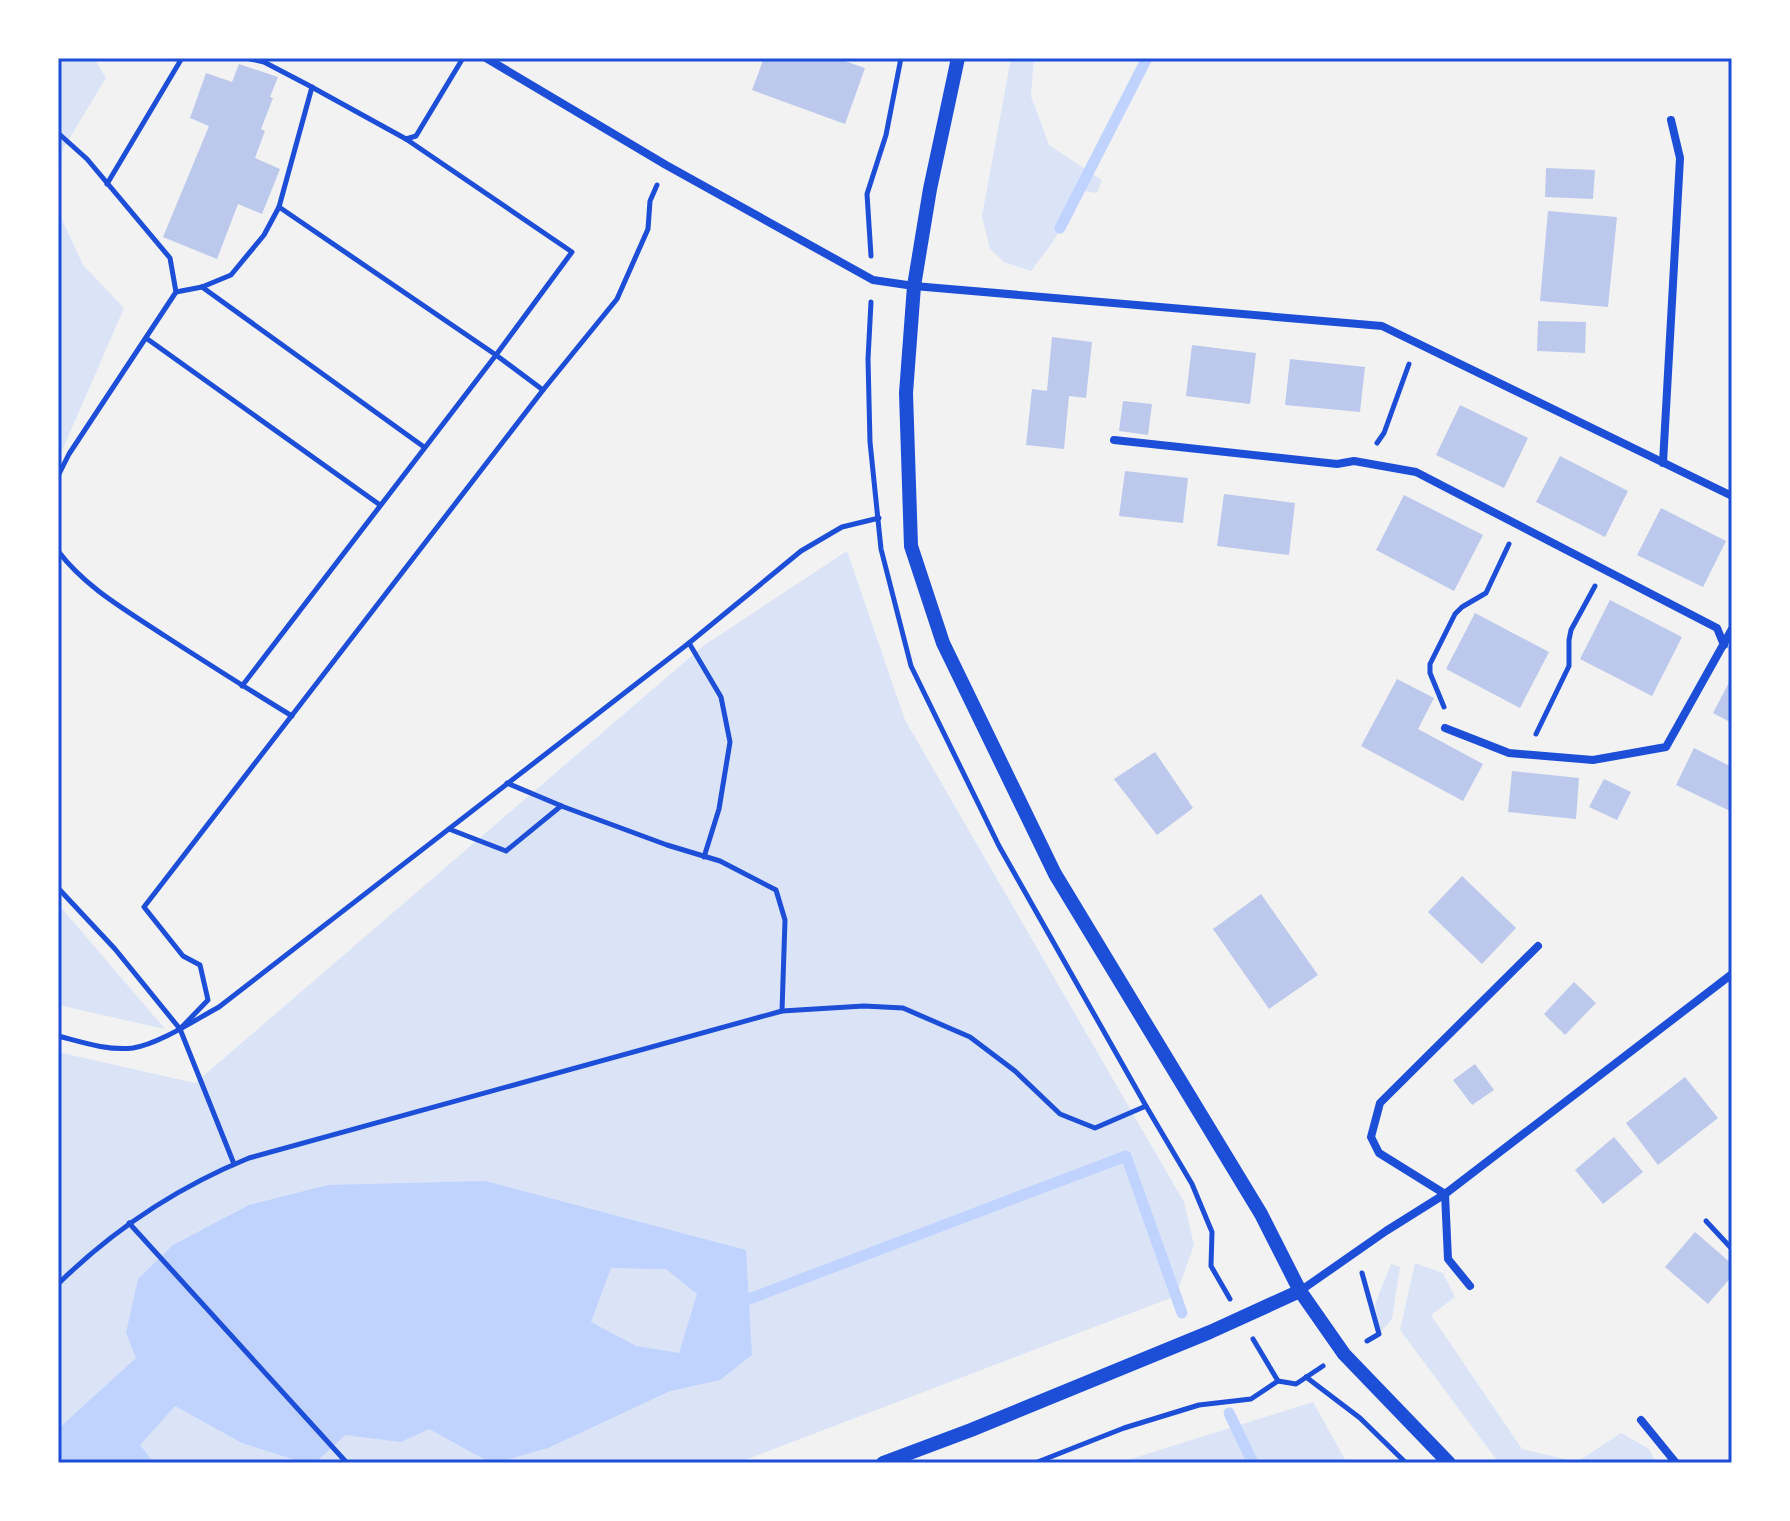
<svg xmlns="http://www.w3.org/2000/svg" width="1790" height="1521" font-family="Cabin,sans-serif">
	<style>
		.green { fill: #dbe4f7 }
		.water { fill: #bfd3fe; fill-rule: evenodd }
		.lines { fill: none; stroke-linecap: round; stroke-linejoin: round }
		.stream { stroke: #bfd3fe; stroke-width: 11 }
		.building { fill: #bdc9ec }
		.path { stroke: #1d4ed8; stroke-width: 5 }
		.minor { stroke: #1d4ed8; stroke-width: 8 }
		.tertiary { stroke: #1d4ed8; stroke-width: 14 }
		.neatline { fill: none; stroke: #1d4ed8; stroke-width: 3 }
	</style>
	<rect width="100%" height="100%" fill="#f2f2f2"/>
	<g class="green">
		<polygon points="58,58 94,58 106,78 63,149 58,189"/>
		<polygon points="1011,58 1034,58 1031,96 1049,145 1102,180 1097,193 1084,191 1052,243 1031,271 1004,262 990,249 982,216"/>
		<polygon points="58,211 83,265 124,308 58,460"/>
		<polygon points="847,551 905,720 1184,1202 1194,1245 1176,1296 737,1463 58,1463 58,1052 195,1083 703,646"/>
		<polygon points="58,904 165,1029 58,1005"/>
		<polygon points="1415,1263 1443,1273 1455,1297 1431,1315 1522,1449 1577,1462 1621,1433 1649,1449 1655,1461 1650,1463 1499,1463 1400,1330"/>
		<polygon points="1391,1264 1400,1267 1392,1319 1379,1334 1375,1304"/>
		<polygon points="1313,1402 1347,1463 1118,1463"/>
	</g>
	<path class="water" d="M485 1181 746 1250 752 1355 720 1380 670 1391 548 1448 495 1463H491L429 1429 401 1442 345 1435 315 1463H304L242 1443 175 1406 140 1445 154 1463H58V1429L136 1358 126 1333 138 1279 173 1245 249 1205 328 1185ZM611 1268 666 1269 697 1294 679 1353 636 1346 591 1322Z"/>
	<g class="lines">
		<g class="stream">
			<polyline points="1060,228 1147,58"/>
			<polyline points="749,1299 1126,1156 1182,1313"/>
			<polyline points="1229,1413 1253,1463"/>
		</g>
	</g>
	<g class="building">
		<polygon points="764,58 836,58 865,68 845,124 752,90"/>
		<polygon points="239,64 278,77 270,97 273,98 261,129 265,131 255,158 280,169 262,214 238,204 217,259 163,237 209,126 190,118 206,73 232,82"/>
		<polygon points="1546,168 1595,170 1593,199 1545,197"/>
		<polygon points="1548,211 1617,217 1608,307 1540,301"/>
		<polygon points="1538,321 1586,322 1585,353 1537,351"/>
		<polygon points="1052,337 1092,342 1086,398 1069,396 1064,449 1026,445 1032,389 1047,391"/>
		<polygon points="1192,345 1256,353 1250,404 1186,396"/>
		<polygon points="1290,359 1365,367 1360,412 1285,405"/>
		<polygon points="1123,401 1152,404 1148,435 1119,431"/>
		<polygon points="1460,405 1528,438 1504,488 1436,455"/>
		<polygon points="1560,456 1628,491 1605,537 1536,502"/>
		<polygon points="1125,471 1188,478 1183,523 1119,516"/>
		<polygon points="1224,494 1295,503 1289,555 1217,546"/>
		<polygon points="1404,495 1483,535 1454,591 1376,550"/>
		<polygon points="1661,508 1726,541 1703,587 1637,555"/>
		<polygon points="1610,600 1682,637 1652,696 1580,659"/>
		<polygon points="1475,613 1549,652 1520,708 1446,669"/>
		<polygon points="1732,677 1732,723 1713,713"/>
		<polygon points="1397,679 1434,698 1418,729 1483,764 1463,801 1361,746"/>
		<polygon points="1694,748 1732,767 1732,812 1676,785"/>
		<polygon points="1155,752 1193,808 1157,835 1114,779"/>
		<polygon points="1512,771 1579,778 1576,819 1508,812"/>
		<polygon points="1604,779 1631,792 1617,820 1589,807"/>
		<polygon points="1462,876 1516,928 1482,964 1428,912"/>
		<polygon points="1261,894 1318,975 1269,1009 1213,929"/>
		<polygon points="1574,982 1596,1003 1565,1035 1544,1014"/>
		<polygon points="1475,1064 1494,1090 1472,1105 1453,1080"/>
		<polygon points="1685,1077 1718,1118 1658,1165 1626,1123"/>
		<polygon points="1614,1137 1643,1172 1603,1204 1575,1170"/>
		<polygon points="1695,1232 1732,1264 1732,1276 1708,1304 1665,1267"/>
	</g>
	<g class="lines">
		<g class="path">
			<polyline points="246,58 264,62 308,85 406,139 416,136 463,58"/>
			<polyline points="58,133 87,159 170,258 176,292 69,454 58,476"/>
			<polyline points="107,184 182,58"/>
			<polyline points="279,207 496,355 543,390"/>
			<polyline points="871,256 867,194 886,135 901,58"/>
			<polyline points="202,287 424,447"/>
			<polyline points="176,292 202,287 231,275 264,235 279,207 312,87"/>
			<polyline points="871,302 868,359 870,442 881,549 911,666 999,846 1146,1106 1192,1184 1212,1232 1211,1266 1230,1299"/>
			<polyline points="146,338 380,505"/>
			<polyline points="1377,443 1384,433 1409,364"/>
			<path d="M58 551C86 588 126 610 165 636 207 663 249 690 292 716"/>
			<polyline points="689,643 721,697 730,742 719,809 704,857"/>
			<polyline points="242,686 496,355 572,252 406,139"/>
			<polyline points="1444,707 1430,673 1430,664 1455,614 1462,607 1486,593 1509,544"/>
			<polyline points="1536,734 1569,666 1569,640 1571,630 1595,586"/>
			<polyline points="507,783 564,807 667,845 720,861 776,890 785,920 782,1011"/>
			<polyline points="449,829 506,851 561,806"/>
			<polyline points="58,888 115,949 180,1029 234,1164"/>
			<polyline points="180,1029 208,1000 200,965 183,956 144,907 543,390 617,299 648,229 650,201 657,185"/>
			<path d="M58 1036C81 1042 108 1051 133 1048 159 1044 195 1020 219 1007L689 643 801 551 842 527 879 518"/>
			<polyline points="1706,1221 1732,1249"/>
			<polyline points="129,1223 347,1463"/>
			<polyline points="1362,1273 1379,1334 1367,1341"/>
			<path d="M58 1284C113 1230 178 1187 249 1158L782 1011 864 1006 903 1008 970 1037 1015 1071 1060 1114 1095 1128 1146 1106"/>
			<polyline points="1253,1339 1278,1381"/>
			<polyline points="1306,1377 1360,1418 1406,1463"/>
			<polyline points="1035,1463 1124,1428 1199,1405 1251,1399 1278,1381 1296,1384 1323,1366"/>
		</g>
		<g class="minor">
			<polyline points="486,58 666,165 873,280 914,286 1382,326 1732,496"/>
			<polyline points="1114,440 1337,464 1354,461 1416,472 1717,628 1724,645"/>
			<polyline points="1663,463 1680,158 1671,120"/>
			<polyline points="1445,728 1509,753 1593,760 1666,747 1732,629"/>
			<polyline points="1445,1194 1379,1153 1371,1137 1380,1103 1538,946"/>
			<polyline points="1445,1194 1448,1259 1470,1286"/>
			<polyline points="1300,1291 1386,1231 1445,1194 1732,974"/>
			<polyline points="1641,1420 1676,1463"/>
		</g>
		<g class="tertiary">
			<polyline points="958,58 930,189 914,286 906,393 911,546 943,643 1055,874 1261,1214 1300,1291 1344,1354 1449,1463"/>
			<polyline points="883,1463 971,1430 1210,1332 1300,1291"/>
		</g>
	</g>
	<rect width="1790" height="1521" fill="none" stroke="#ffffff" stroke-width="120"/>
	<rect x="60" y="60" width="1670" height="1401" class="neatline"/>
</svg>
